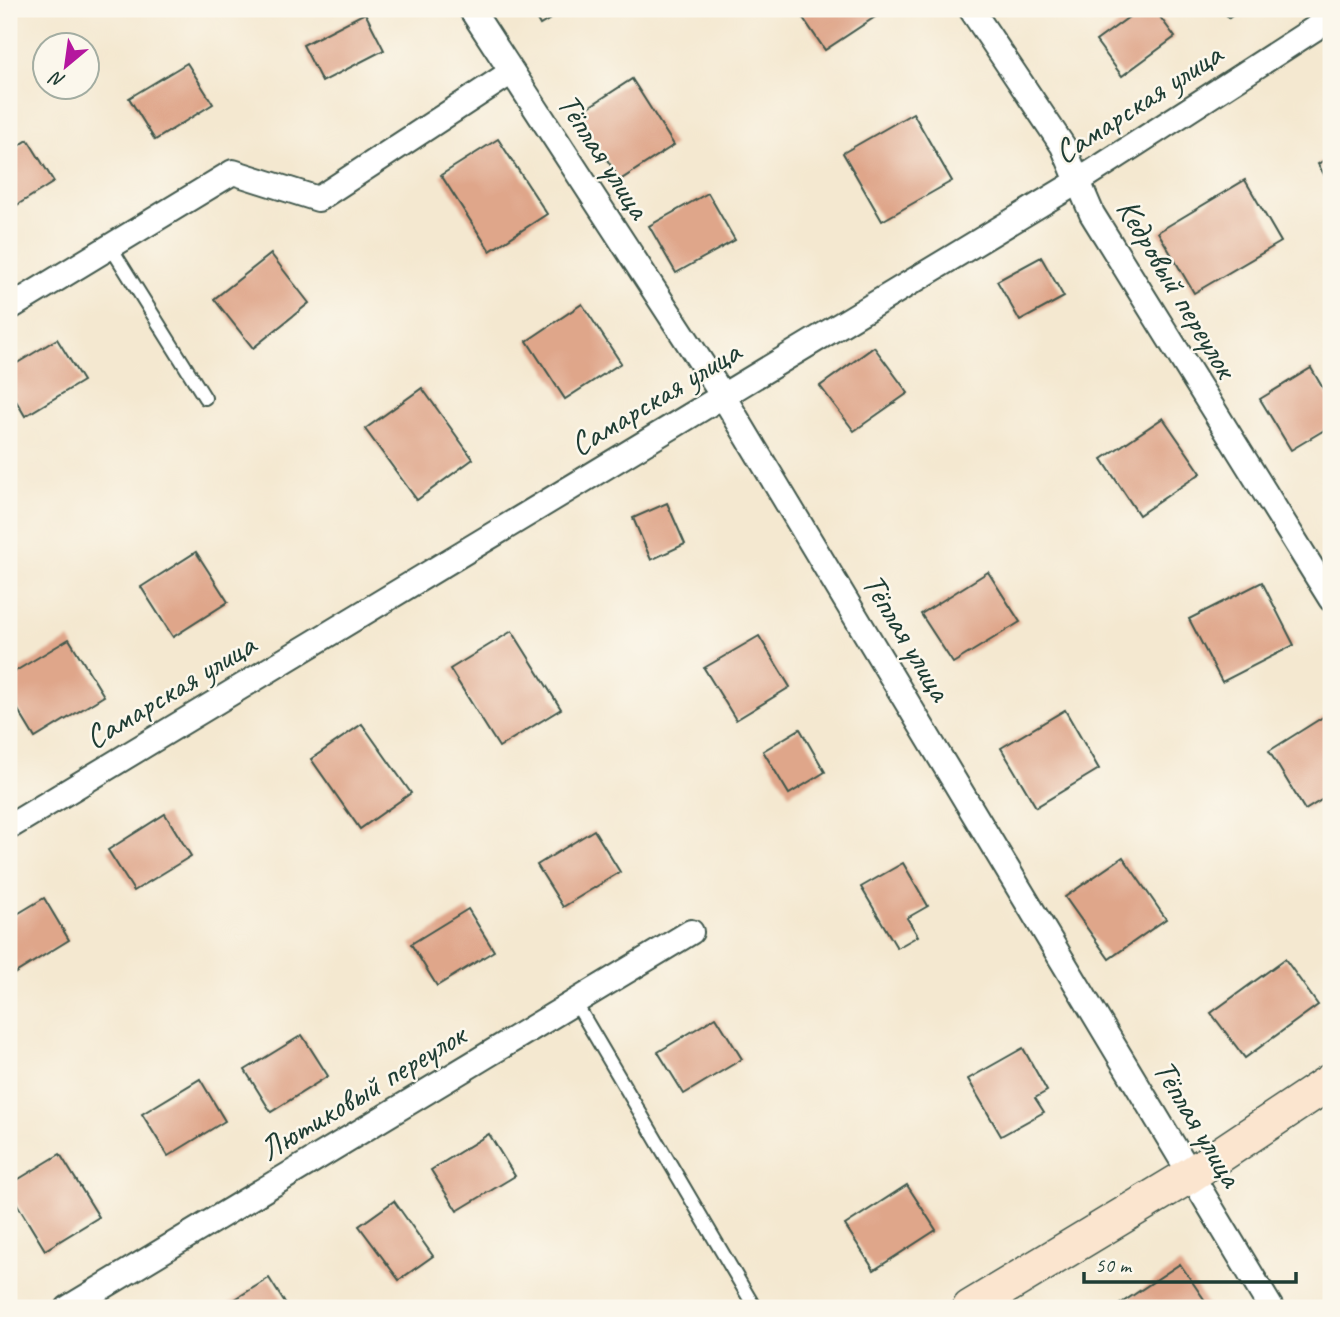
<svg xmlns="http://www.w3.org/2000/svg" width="1340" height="1317" font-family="Caveat,sans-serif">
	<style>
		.building { fill: #dfa68a }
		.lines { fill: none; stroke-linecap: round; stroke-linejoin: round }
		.lane-casing { stroke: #3f574b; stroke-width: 16 }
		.street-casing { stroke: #3f574b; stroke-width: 28 }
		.secondary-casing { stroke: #3f574b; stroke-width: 38 }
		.lane { stroke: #fff; stroke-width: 12 }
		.street { stroke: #fff; stroke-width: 24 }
		.secondary { stroke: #fbe5cf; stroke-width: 35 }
		.labels { text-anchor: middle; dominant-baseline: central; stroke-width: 5; stroke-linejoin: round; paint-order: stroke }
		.street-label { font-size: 33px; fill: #1f3d34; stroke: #fbf7ec }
	</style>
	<rect width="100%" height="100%" fill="#fbf7ec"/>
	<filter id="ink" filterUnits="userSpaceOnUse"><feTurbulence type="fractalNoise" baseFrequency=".0143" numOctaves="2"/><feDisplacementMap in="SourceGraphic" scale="14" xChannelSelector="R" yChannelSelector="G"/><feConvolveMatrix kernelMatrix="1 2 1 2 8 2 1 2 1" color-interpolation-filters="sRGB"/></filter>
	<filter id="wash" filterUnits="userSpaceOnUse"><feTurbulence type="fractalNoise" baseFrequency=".00686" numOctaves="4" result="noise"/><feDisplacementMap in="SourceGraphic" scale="28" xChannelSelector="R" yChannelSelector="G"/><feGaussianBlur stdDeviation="1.57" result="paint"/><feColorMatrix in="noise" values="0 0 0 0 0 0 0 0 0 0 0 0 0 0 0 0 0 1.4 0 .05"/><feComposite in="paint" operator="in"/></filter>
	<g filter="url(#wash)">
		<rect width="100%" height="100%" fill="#f4e8d0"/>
		<g id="blocks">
			<g class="building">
				<polygon points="531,9 567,9 540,25"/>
				<polygon points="797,9 887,9 825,50"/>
				<polygon points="1140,9 1154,9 1175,37 1122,76 1096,41"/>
				<polygon points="1222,9 1241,9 1229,18"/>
				<polygon points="365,13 384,50 322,82 303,45"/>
				<polygon points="187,63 213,104 155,140 129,98"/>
				<polygon points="632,79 674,145 620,180 578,114"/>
				<polygon points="913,113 952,181 882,221 843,153"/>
				<polygon points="498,139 547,214 490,251 441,175"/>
				<polygon points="28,140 54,182 9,210 9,152"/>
				<polygon points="1331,156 1331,186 1318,164"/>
				<polygon points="1245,180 1281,242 1194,293 1158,232"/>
				<polygon points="708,193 735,240 676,273 649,226"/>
				<polygon points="271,254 309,303 253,348 214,299"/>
				<polygon points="1041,257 1064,297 1020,321 997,281"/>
				<polygon points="582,304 621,363 565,399 527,341"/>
				<polygon points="57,339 83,381 25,416 9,389 9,368"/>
				<polygon points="874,347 908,393 854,431 820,386"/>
				<polygon points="1311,368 1331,402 1331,426 1291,450 1260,399"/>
				<polygon points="422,388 473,459 417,500 365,429"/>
				<polygon points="1163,418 1201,473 1139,515 1102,459"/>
				<polygon points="667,503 685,544 651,560 633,518"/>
				<polygon points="196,552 228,602 173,637 141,587"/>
				<polygon points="988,572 1020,622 953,663 921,614"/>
				<polygon points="1262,582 1294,645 1222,682 1189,619"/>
				<polygon points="512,631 561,709 499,747 450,669"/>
				<polygon points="759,636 790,687 736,720 704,668"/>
				<polygon points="69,639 104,696 35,738 9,695 9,675"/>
				<polygon points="1065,710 1099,769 1036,807 1001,748"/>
				<polygon points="1331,712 1331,794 1305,810 1269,751"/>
				<polygon points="362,724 411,793 360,829 311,759"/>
				<polygon points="800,729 825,772 789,794 763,751"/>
				<polygon points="165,814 191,856 134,891 108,850"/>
				<polygon points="594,830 620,872 563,907 537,865"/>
				<polygon points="1123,857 1166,919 1109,959 1065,897"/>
				<polygon points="903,863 928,906 907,918 918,936 897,948 861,887"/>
				<polygon points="44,898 69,940 12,975 9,970 9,919"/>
				<polygon points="468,909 494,951 437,986 411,944"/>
				<polygon points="1285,959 1318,1005 1245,1058 1211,1013"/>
				<polygon points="716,1017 742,1059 684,1094 658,1052"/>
				<polygon points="302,1035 328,1076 271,1112 245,1070"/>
				<polygon points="1023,1048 1047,1091 1035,1098 1044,1112 1001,1136 968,1079"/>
				<polygon points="200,1079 225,1121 168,1156 142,1114"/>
				<polygon points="489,1134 515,1176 457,1211 431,1170"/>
				<polygon points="60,1154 99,1217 45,1250 9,1191 9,1185"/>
				<polygon points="907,1185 936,1230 874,1270 845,1225"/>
				<polygon points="394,1201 433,1256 399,1280 359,1226"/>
				<polygon points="1180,1264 1210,1308 1114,1308"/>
				<polygon points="269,1278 288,1308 221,1308"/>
			</g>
		</g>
	</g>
	<g filter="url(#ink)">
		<use href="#blocks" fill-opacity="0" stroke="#3f574b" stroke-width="2"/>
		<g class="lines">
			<defs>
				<g id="lane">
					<polyline points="110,246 205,398"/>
					<polyline points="575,1002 755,1308"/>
				</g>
				<g id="street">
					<polyline points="471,9 723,396 1271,1308"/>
					<polyline points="971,9 1063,146 1092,214 1331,599"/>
					<polyline points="9,308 233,172 318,199 510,73"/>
					<polyline points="9,827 1077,182 1331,18"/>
					<polyline points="68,1308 691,932"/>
				</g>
				<polyline id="secondary" points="970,1308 1190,1175 1331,1081"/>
			</defs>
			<use href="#lane" class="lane-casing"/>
			<use href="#street" class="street-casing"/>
			<use href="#secondary" class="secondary-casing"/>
			<use href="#lane" class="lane"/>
			<use href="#street" class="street"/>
			<use href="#secondary" class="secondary"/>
		</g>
	</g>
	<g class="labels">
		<g class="street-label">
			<text transform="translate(1138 103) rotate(-33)">Самарская улица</text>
			<text transform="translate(604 156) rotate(57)">Тёплая улица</text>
			<text transform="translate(1177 288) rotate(59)">Кедровый переулок</text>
			<text transform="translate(655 398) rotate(-31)">Самарская улица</text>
			<text transform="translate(907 637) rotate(59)">Тёплая улица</text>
			<text transform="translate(170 691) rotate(-31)">Самарская улица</text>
			<text transform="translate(362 1092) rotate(-31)">Лютиковый переулок</text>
			<text transform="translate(1198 1123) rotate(59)">Тёплая улица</text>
		</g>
	</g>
	<rect width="1340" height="1317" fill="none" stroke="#fbf7ec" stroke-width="35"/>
	<g transform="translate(66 66) rotate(209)"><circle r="33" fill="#fbf7ec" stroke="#a3ada2" stroke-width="2"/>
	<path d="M0-5L12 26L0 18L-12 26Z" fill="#b5179e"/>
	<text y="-10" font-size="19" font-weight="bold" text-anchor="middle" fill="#1f3d34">N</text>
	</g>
	<path d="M1084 1272v10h212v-10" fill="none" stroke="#1f3d34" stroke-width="3.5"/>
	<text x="1095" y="1272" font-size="21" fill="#1f3d34" stroke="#fbf7ec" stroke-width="5" paint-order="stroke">50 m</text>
</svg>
